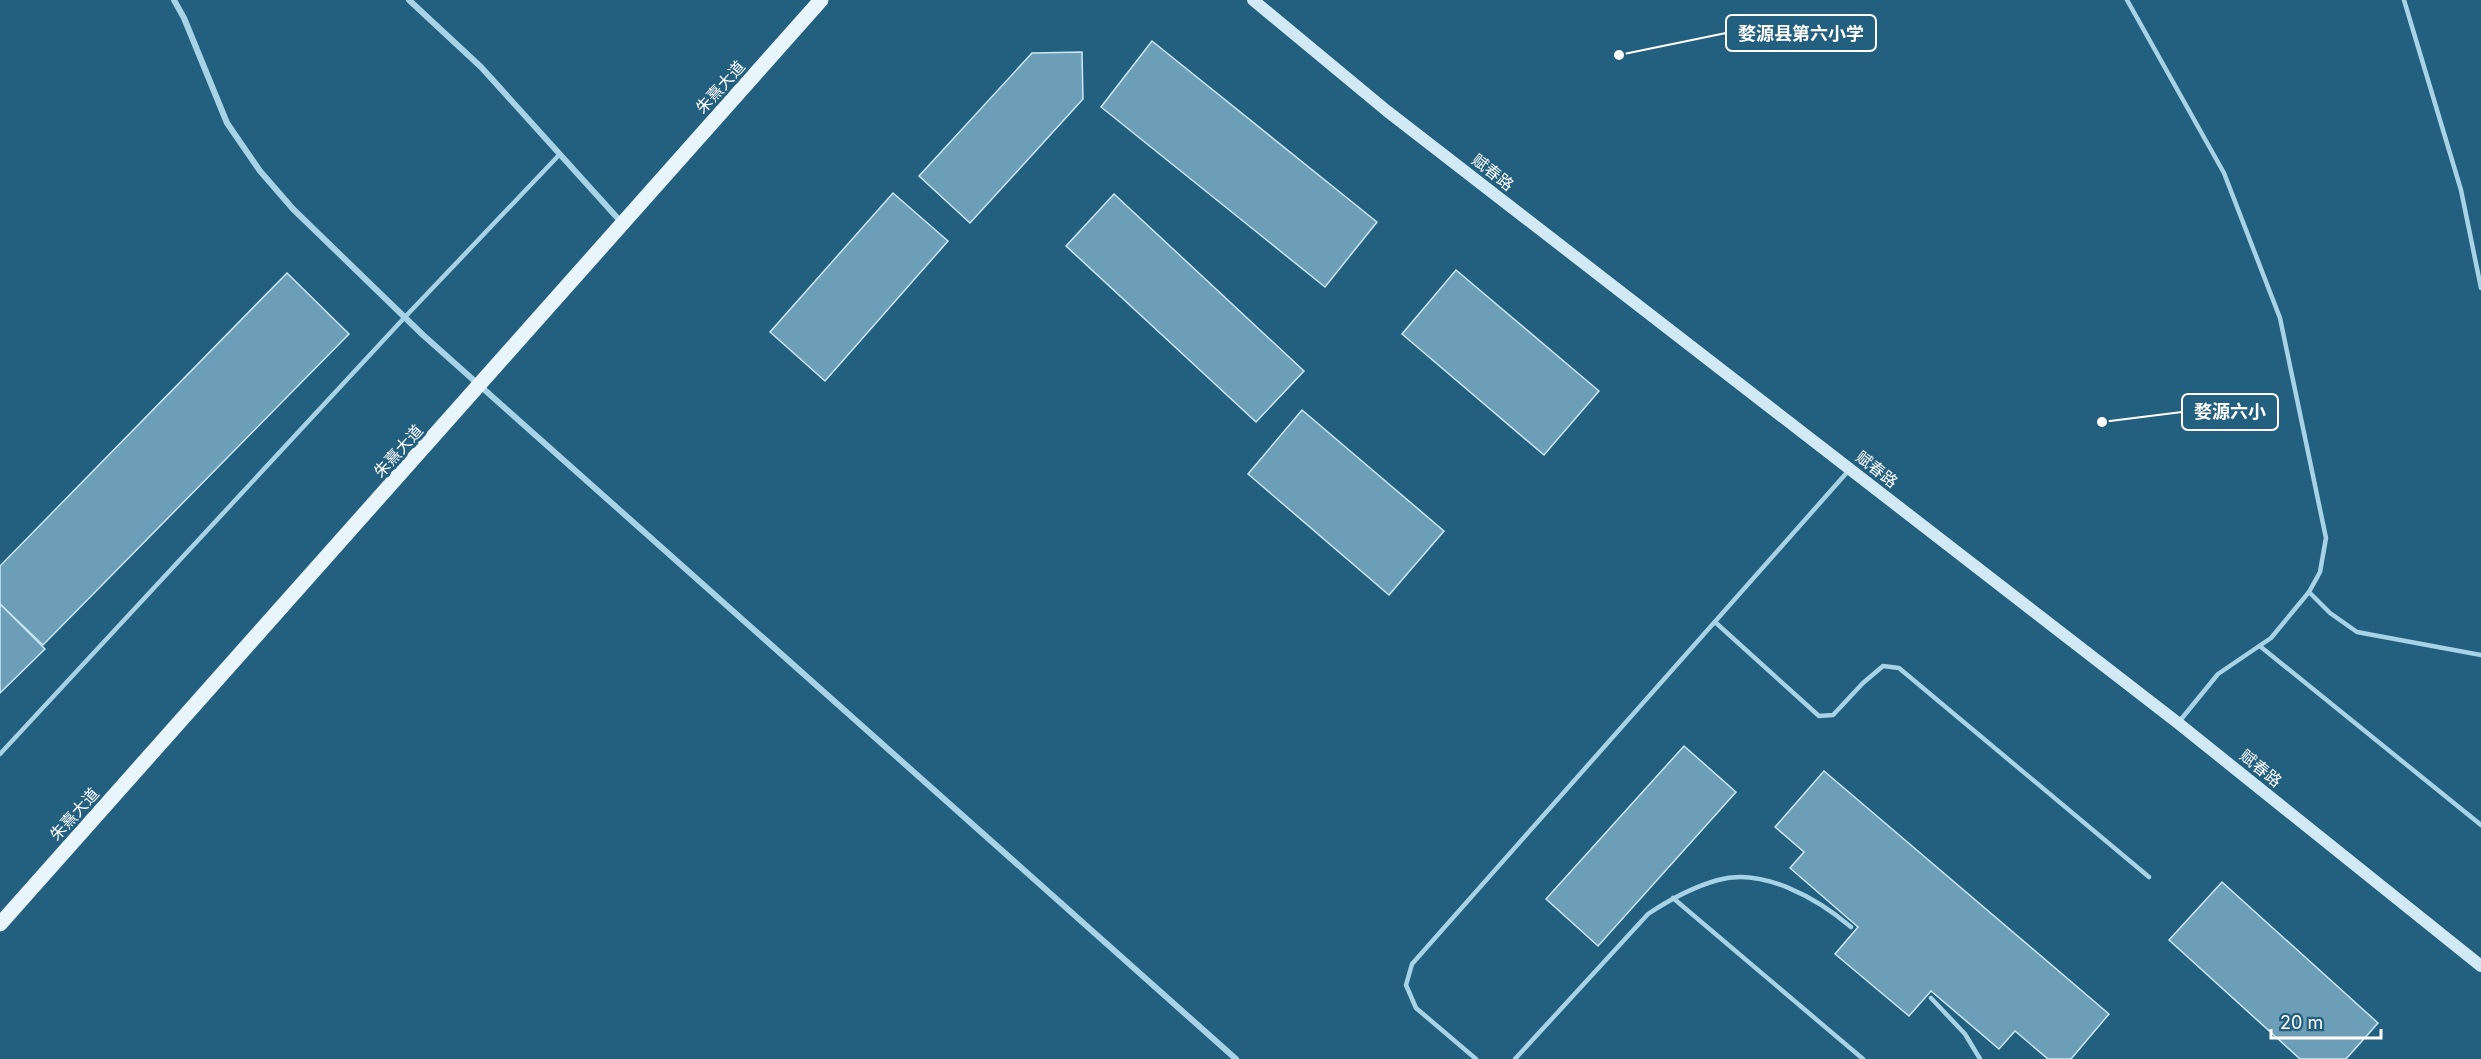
<svg xmlns="http://www.w3.org/2000/svg" width="2481" height="1059" font-family="Inter,'Noto Sans SC',sans-serif">
	<style>
		.building { fill: #6c9fb7; stroke: #cbe7f5; stroke-width: 1.5 }
		.lines { fill: none; stroke-linecap: round; stroke-linejoin: round }
		.lane { stroke: #a8d2e6; stroke-width: 4.5 }
		.street { stroke: #a8d2e6; stroke-width: 6 }
		.secondary { stroke: #d1e9f5; stroke-width: 12 }
		.primary { stroke: #e9f5fd; stroke-width: 15 }
		.labels { text-anchor: middle; dominant-baseline: central; stroke-width: 6; stroke-linejoin: round; paint-order: stroke }
		.street-label { font-size: 16px; fill: #fff; stroke: #235f7e }
		.leader { fill: none; stroke: #fff; stroke-width: 2 }
		.callout-dot { fill: #fff; stroke: #235f7e; stroke-width: 2 }
		.callout { fill: #235f7e; stroke: #fff; stroke-width: 2 }
		.callout-label { font-size: 18px; text-anchor: middle; font-weight: bold; fill: #fff }
	</style>
	<rect width="100%" height="100%" fill="#235f7e"/>
	<g class="building">
		<polygon points="1152,41 1377,222 1325,287 1101,107"/>
		<polygon points="1082,52 1083,99 970,223 919,176 1032,53"/>
		<polygon points="893,193 948,241 825,381 770,332"/>
		<polygon points="1114,194 1304,371 1256,422 1066,246"/>
		<polygon points="1456,270 1599,391 1544,455 1402,334"/>
		<polygon points="287,273 349,334 43,645 0,604 0,566"/>
		<polygon points="1302,410 1444,531 1389,595 1248,474"/>
		<polygon points="0,604 45,649 0,693"/>
		<polygon points="1684,746 1736,792 1598,946 1546,899"/>
		<polygon points="1824,771 2109,1014 2071,1059 2048,1059 2015,1031 1999,1049 1931,991 1909,1016 1835,954 1858,927 1790,868 1804,852 1775,827"/>
		<polygon points="2222,882 2378,1023 2346,1059 2300,1059 2169,940"/>
	</g>
	<g class="lines">
		<g class="lane">
			<polyline points="2127,0 2224,173 2280,318 2326,538 2320,572 2309,592 2271,638 2218,674 2178,723"/>
			<polyline points="2404,0 2461,190 2481,288"/>
			<polyline points="2309,592 2330,613 2357,632 2481,655"/>
			<polyline points="1715,622 1819,716 1833,715 1863,683 1883,666 1899,668 2149,877"/>
			<polyline points="2261,647 2481,825"/>
			<polyline points="0,754 405,317 560,154"/>
			<polyline points="1673,898 1863,1059"/>
			<polyline points="1931,998 1965,1034 1980,1059"/>
			<polyline points="1476,1059 1416,1008 1406,985 1412,964 1850,469"/>
			<path d="M1515 1059 1648 914C1669 900 1693 887 1718 880 1763 867 1818 899 1851 927"/>
		</g>
		<g class="street">
			<polyline points="174,0 184,18 227,123 260,171 293,209 423,335 1236,1059"/>
			<polyline points="409,0 481,67 622,223"/>
		</g>
		<polyline class="secondary" points="1253,0 1387,111 2178,723 2481,966"/>
		<polyline class="primary" points="0,924 821,0"/>
	</g>
	<g class="labels">
		<g class="street-label">
			<text transform="translate(720 87) rotate(-48)">朱熹大道</text>
			<text transform="translate(1493 172) rotate(38)">赋春路</text>
			<text transform="translate(398 451) rotate(-48)">朱熹大道</text>
			<text transform="translate(1877 469) rotate(38)">赋春路</text>
			<text transform="translate(2261 768) rotate(39)">赋春路</text>
			<text transform="translate(74 814) rotate(-48)">朱熹大道</text>
		</g>
	</g>
	<path class="leader" d="M1619 55L1726 33M2102 422L2182 412"/>
	<g class="callout-dot">
		<circle cx="1619" cy="55" r="6"/>
		<circle cx="2102" cy="422" r="6"/>
	</g>
	<g class="callout">
		<rect x="1726" y="15" width="150" height="36" rx="6"/>
		<rect x="2182" y="394" width="96" height="36" rx="6"/>
	</g>
	<g class="callout-label">
		<text x="1801" y="40">婺源县第六小学</text>
		<text x="2230" y="418">婺源六小</text>
	</g>
	<path d="M2271 1029v9h110v-9" fill="none" stroke="#ffffff" stroke-width="3"/>
	<text x="2280" y="1029" font-size="18" fill="#ffffff" stroke="#235f7e" stroke-width="4.5" paint-order="stroke">20 m</text>
</svg>
